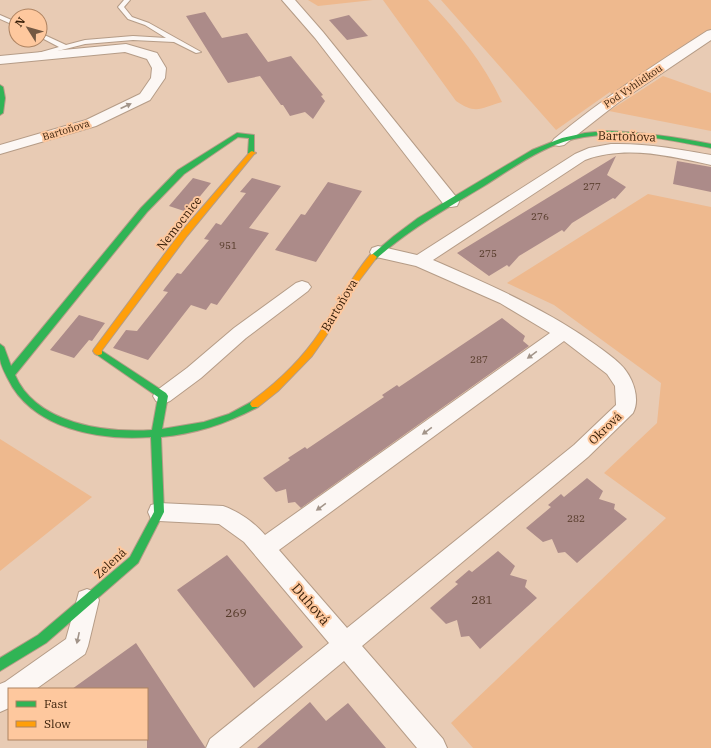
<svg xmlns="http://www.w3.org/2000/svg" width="711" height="748" font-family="'IBM Plex Serif',serif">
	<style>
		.green { fill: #eeb98e }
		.building { fill: #ac8b89 }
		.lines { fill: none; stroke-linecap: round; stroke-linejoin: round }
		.lane-casing { stroke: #b59c87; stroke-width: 2 }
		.street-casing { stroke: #b59c87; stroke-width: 2 }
		.fast-casing { stroke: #b59c87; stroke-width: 2 }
		.slow-casing { stroke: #b59c87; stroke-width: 2 }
		.lane { fill: #fcf7f4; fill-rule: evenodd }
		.street { fill: #fcf7f4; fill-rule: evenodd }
		.fast { fill: #30b455; fill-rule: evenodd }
		.slow { fill: #ff9f0a; fill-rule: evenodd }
		.oneway { fill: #a29489 }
		.labels { text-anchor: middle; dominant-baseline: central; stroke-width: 4; stroke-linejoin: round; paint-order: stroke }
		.far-street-label { font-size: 10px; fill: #351c06; stroke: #fec89e }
		.number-label { font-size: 10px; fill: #533827 }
		.street-label { font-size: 12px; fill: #351c06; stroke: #fec89e }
		.near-number-label { font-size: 12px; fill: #533827 }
		.near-street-label { font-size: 14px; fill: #351c06; stroke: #fec89e }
	</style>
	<rect width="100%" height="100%" fill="#e8cbb4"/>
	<g class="green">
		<polygon points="308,0 373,0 318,6"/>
		<path d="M383 0H428C458 32 483 62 502 102 481 108 476 115 456 101Z"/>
		<polygon points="441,0 711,0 711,30 612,95 610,92 556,130"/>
		<polygon points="663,76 711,93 711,131 609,111"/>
		<polygon points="648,194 711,207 711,748 473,748 451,723 666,518 604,473 657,423 661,383 554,305 507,283"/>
		<polygon points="0,439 92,497 0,571"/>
	</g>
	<g class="building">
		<polygon points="205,12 222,38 247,33 268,62 291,56 323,95 321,96 325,101 313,119 305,112 290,116 283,105 281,105 260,76 228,83 186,16"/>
		<polygon points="349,15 368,36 347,40 329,20"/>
		<polygon points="616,156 607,175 626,187 615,199 613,198 572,223 564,232 562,230 519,256 509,267 507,265 489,276 457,253"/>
		<polygon points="677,161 711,167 711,192 673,184"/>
		<polygon points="193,178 211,183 187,212 169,206"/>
		<polygon points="252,178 281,186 249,228 269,233 217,305 211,303 206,310 191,305 148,360 113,348 126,330 137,331 168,292 163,291 165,288 177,273 181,274 209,240 204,239 216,223 221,225 246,193 240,192"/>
		<polygon points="328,182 362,191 316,262 275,250 301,214 305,215"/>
		<polygon points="79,315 105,323 92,341 89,340 74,358 50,350"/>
		<polygon points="502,318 525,336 523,341 529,346 301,508 295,502 288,503 286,489 276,492 263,478 290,460 288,458 305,447 307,449 384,397 382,395 397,385 399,387"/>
		<polygon points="587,478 603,491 599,499 615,504 614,509 627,519 577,563 565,552 558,553 552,539 543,542 526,528 551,507 548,505 561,494 564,497"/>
		<polygon points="498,551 515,566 510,575 527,580 525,587 537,598 480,649 469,636 461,637 457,620 446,624 430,608 458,584 455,582 469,570 472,572"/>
		<polygon points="227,555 303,647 254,688 177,590"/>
		<polygon points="136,643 205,747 205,748 147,748 147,689 72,689"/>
		<polygon points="310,702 326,721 348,703 386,748 257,748"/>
	</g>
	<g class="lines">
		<defs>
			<g id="lane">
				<polygon points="124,0 130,0 124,7 132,17 149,23 201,52 196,53 174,42 133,40 85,44 34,57 31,55 59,47 40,37 40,33 66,45 85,40 133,36 166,38 145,25 128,19 118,7"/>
				<polygon points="0,15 16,22 16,26 0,19"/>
			</g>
			<g id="street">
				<polygon points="282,0 295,0 323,32 457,198 459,202 457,206 451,207 445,206 315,38"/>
				<path d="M711 30V40L619 102 564 145 559 146 554 145 552 142 554 139C602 99 654 65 707 31Z"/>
				<polygon points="126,44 157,53 166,68 165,78 150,100 96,126 0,154 0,145 86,120 140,94 151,78 152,68 147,59 125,52 0,64 0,56"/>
				<path d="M611 144C645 143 678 149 711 155V165C670 156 626 145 585 160L433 260C490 285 546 309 596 345 604 351 613 357 620 364 632 375 641 398 633 413L588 457 362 646 443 739 447 748H417L344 661 239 748H206L210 739 329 643 244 542 219 524 159 521 151 519 148 512 151 505 159 503 223 506C238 511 255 523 265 535L550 333 500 303 416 266 372 256 370 252 372 248 378 246 417 255 575 154 589 148ZM564 341 607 374 615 386 616 405 574 445 347 628 279 550Z"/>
				<polygon points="302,281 308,283 311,287 308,291 246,338 201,378 170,401 163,404 156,401 153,396 156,391 187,368 234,328 296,283"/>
				<polygon points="87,589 95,592 99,600 88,646 85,654 36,689 9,689 9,708 0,712 0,684 5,682 66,639 79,592"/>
			</g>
			<g id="fast">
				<polygon points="0,85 3,87 5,98 3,113 0,115"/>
				<path d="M606 131C641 132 676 137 711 144V148C670 140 626 130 584 137 546 143 516 166 484 186 446 209 409 229 376 259L373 260 369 257 394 236 418 218 532 150 562 138 585 133Z"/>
				<path d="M237 133 254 135V154H250L248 153 249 138 238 137 184 174 147 212 15 375C36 424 105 433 152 430L158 397 96 354 95 352 99 349 166 393 168 396 162 429 204 422 229 414 255 400 258 401 260 404 258 407C228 423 196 434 161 437L164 512 138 563 46 643 0 671V658L38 635 130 557 154 512 151 437C100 441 32 429 8 379 5 373 1 366 0 359 0 354 0 349 0 344L4 347 11 366 141 208 178 170Z"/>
			</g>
			<g id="slow">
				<path d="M252 151 256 153 254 154 187 236 102 350V354C98 356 95 355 93 351L94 349 181 232 250 152Z"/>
				<path d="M373 254 377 257 355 286 326 336 312 356 278 391 258 407H252L250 404 252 401C278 382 302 359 320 332 337 306 350 279 370 255Z"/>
			</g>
		</defs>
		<use href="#lane" class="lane-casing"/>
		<use href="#street" class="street-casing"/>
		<use href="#fast" class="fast-casing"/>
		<use href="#slow" class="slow-casing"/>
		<use href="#lane" class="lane"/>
		<use href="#street" class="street"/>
		<use href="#fast" class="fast"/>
		<use href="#slow" class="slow"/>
	</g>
	<defs><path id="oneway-solid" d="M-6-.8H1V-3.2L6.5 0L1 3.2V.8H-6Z"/></defs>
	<g class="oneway">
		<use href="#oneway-solid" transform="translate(126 106) rotate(-25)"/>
		<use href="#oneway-solid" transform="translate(532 355) rotate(144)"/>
		<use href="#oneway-solid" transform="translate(427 431) rotate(144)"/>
		<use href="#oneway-solid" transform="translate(321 507) rotate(144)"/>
		<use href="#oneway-solid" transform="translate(78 638) rotate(102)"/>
	</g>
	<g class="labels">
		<g class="far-street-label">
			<text transform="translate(633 86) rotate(-34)">Pod Vyhlídkou</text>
			<text transform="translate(66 130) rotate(-17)">Bartoňova</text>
		</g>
		<g class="number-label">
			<text x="592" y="186">277</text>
			<text x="540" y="216">276</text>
			<text x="228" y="245">951</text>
			<text x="488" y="253">275</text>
			<text x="479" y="359">287</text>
			<text x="576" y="518">282</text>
		</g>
		<g class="street-label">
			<text transform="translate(627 136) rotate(2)">Bartoňova</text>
			<text transform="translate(179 223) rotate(-52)">Nemocnice</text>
			<text transform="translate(339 305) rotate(-59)">Bartoňova</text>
			<text transform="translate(605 428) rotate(-44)">Okrová</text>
			<text transform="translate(110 563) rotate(-43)">Zelená</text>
		</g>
		<g class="near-number-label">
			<text x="482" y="599">281</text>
			<text x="236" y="612">269</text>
		</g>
		<g class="near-street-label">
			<text transform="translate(311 604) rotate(49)">Duhová</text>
		</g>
	</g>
	<rect x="8" y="688" width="140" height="52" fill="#fec89e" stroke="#ae8361"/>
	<rect x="16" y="701" width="20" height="6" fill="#30b455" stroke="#ae8361"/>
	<text x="44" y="708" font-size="12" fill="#351c06">Fast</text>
	<rect x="16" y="721" width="20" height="6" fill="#ff9f0a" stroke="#ae8361"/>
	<text x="44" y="728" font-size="12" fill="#351c06">Slow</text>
	<g transform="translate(28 28) rotate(307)"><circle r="19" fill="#fec89e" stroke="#ae8361"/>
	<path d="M0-3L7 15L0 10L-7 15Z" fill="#745943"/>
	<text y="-6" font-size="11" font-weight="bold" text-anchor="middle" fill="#351c06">N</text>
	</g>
</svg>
